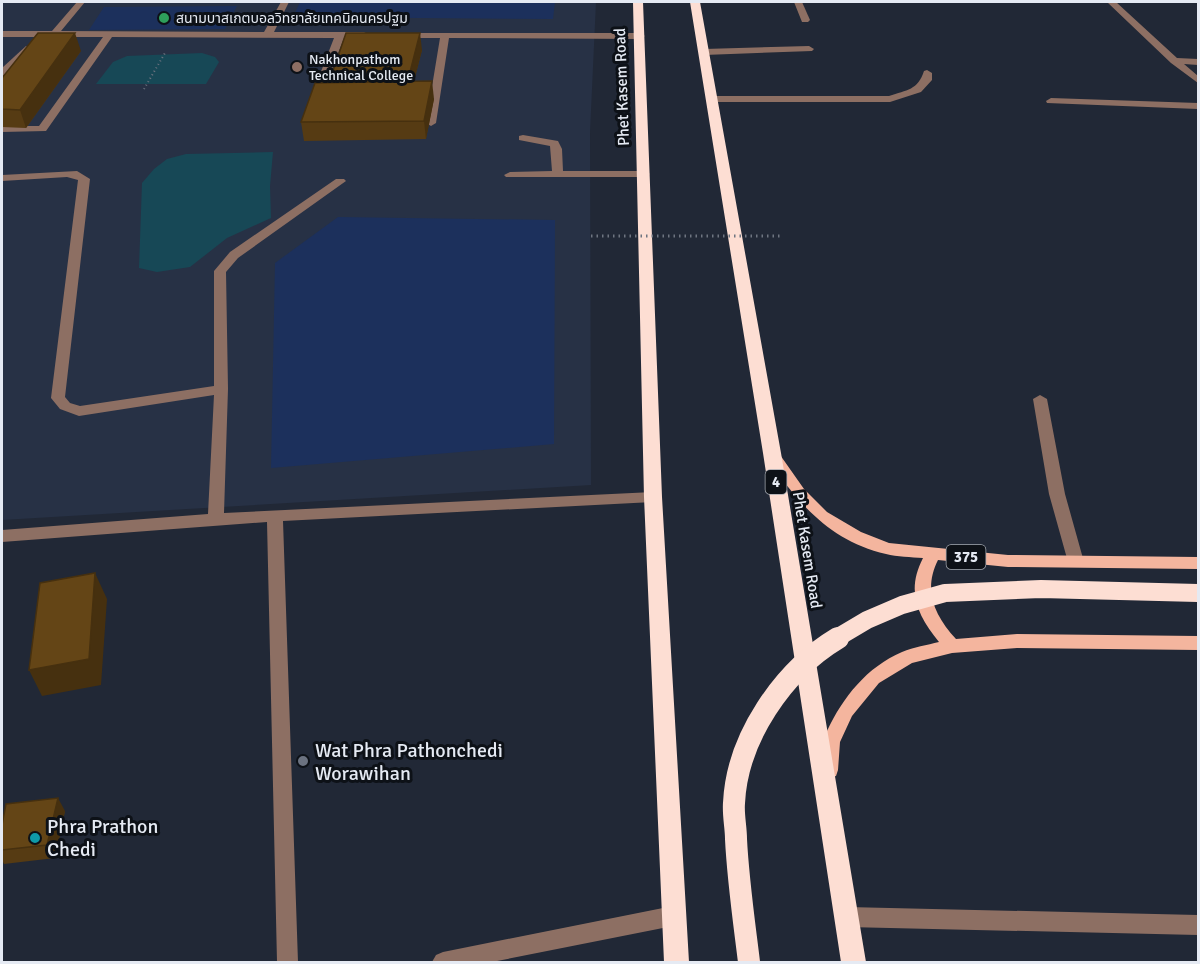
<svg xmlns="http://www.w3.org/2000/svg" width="1200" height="964" font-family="Signika,'Noto Sans Thai',sans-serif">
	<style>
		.built { fill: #273145 }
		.green { fill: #1c305c }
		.water { fill: #174856 }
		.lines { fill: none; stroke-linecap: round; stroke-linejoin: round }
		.path { stroke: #6e7480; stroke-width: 2; stroke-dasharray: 1 3; stroke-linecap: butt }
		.minor { fill: #8d6f63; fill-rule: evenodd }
		.major { fill: #f4b59e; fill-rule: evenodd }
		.highway { fill: #fdded3; fill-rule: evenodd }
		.path-bridge { stroke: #6e7480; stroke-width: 3; stroke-dasharray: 1.5 4; stroke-linecap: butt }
		.highway-bridge-far1 { stroke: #fdded3; stroke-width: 18 }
		.highway-bridge { stroke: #fdded3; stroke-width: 22 }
		.wall { fill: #563b13 }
		.shaded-wall { fill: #46300f }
		.building { fill: #644516; stroke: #46300f; stroke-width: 1.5 }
		.leisure-dot { fill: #2e9e5b; stroke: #0d1117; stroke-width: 2 }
		.education-dot { fill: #8d6e63; stroke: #0d1117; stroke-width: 2 }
		.worship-dot { fill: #6b7280; stroke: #0d1117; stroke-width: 2 }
		.culture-dot { fill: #0f9aa8; stroke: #0d1117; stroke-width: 2 }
		.labels { text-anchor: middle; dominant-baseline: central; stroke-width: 6; stroke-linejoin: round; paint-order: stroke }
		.far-poi-label { font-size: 14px; fill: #e5eaf3; stroke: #0d1117; text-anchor: start }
		.shield { fill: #0d1117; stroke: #a4a9b1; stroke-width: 1.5 }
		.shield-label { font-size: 15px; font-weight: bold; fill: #e5eaf3 }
		.street-label { font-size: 16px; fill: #e5eaf3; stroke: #0d1117 }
		.near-poi-label { font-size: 20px; fill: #e5eaf3; stroke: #0d1117; text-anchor: start }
	</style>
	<rect width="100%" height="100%" fill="#212836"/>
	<polygon class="built" points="2,2 596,2 590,132 591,485 2,520"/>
	<g class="green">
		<polygon points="300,2 555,2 553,19 293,17"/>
		<polygon points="237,6 225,29 89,30 104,7"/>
		<polygon points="338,217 555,220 554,444 271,468 275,263"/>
	</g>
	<g class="water">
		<polygon points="202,53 215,57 219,62 206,84 96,84 113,62 127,56"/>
		<polygon points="273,152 270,186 271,218 227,238 190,267 157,272 139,268 142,183 154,169 167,159 186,154"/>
	</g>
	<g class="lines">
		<polyline class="path" points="144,89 165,53"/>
		<g class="minor">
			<polygon points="77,2 85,2 61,31 264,32 281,2 289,2 274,32 364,32 369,35 364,38 344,38 320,100 315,103 310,100 334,38 112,37 46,131 2,132 2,126 39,126 103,37 2,37 2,31 52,31"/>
			<polygon points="794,2 802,2 810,20 808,22 802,22"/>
			<polygon points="1107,2 1116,2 1177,58 1198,59 1198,65 1184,64 1198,76 1198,83 1171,63"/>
			<polygon points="397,33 640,33 645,36 640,39 449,38 436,123 431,126 426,123 440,38 400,38 397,37"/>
			<polygon points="26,46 34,48 5,75 2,76 2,68"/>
			<polygon points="809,46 814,49 812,51 704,55 699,52 704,49"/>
			<path d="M927 70 932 73V80L921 92 890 102H712L707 99 712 96H889C907 90 918 90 924 71Z"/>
			<polygon points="1051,98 1198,103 1198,109 1047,103 1046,101"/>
			<polygon points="523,135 558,141 562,149 563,171 644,171 650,174 644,177 506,177 504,175 510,172 552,171 550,146 519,140 519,136"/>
			<polygon points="77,171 90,179 65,397 70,403 80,406 214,386 214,271 230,252 336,179 344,179 346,181 238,258 226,272 228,389 224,513 653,492 658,493 661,497 658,501 653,502 283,521 298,962 277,962 267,522 2,542 2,530 208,514 214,395 79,416 60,409 51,398 78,180 67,177 2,181 2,175"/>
			<polygon points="1040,395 1047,399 1065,494 1084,562 1082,566 1070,566 1068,562 1049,494 1033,399"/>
			<polygon points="673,906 680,909 683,916 680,923 673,926 492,962 432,962 436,955 443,952"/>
			<polygon points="847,907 1198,915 1198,935 847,927 840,924 837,917 840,910"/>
		</g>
		<path class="major" d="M773 451 778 452 804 489 827 512 861 532 889 543 1008 555 1198 557V569L1008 567 938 560C923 590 934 615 956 639L1017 634 1198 636V650L1017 648 952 653 912 663 879 683 852 716 840 742 838 770 836 776 829 778 822 776C816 763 821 743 827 731 843 697 867 667 902 652 914 647 927 645 939 642 917 615 906 591 923 558 911 557 897 557 886 554 830 541 799 504 768 460L766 456Z"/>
		<g class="highway">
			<polygon points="633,2 643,2 662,497 689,962 664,962 644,497"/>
			<polygon points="690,2 700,2 781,453 866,962 841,962 763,453"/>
		</g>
		<polyline class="path-bridge" points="591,236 782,236"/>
		<polyline class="highway-bridge-far1" points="835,639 867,620 902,605 945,593 1041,589 1198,593"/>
		<path class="highway-bridge" d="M749 962C744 921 738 880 736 839 736 827 733 815 734 803 737 738 783 671 838 638"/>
	</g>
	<g class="wall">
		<polygon points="422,50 414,81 434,99 426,139 304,141 301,122 332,82 331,77"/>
		<polygon points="81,51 26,128 2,127 2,78"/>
		<polygon points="65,811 55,858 4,864 2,860 2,825"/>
	</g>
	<g class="shaded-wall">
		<polygon points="75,33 81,51 26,128 20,110"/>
		<polygon points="420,33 422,50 411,93 409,76"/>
		<polygon points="432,81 434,99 426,139 424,121"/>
		<polygon points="95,573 107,599 101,685 42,696 29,670"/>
		<polygon points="58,798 65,811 55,858 47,845"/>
	</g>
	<g class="building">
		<polygon points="38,33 75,33 20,110 2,109 2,78"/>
		<polygon points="346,33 420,33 409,76 331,77"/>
		<polygon points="432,81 424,121 301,122 315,83"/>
		<polygon points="95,573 89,659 29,670 40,583"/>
		<polygon points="58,798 47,845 2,850 2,825 6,804"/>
	</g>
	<circle class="leisure-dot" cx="164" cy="18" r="6"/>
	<circle class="education-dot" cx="297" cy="67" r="6"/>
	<circle class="worship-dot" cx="303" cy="761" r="6"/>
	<circle class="culture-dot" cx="35" cy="838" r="6"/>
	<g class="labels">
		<g class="far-poi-label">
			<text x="176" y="18">สนามบาสเกตบอลวิทยาลัยเทคนิคนครปฐม</text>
			<text x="309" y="59">Nakhonpathom<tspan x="309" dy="16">Technical College</tspan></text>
		</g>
		<g class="shield">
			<rect x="765.5" y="470" width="21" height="24" rx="4.5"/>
			<rect x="946.5" y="545" width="39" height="24" rx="4.5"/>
		</g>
		<g class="shield-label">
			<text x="776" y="482">4</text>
			<text x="966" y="557">375</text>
		</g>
		<g class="street-label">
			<text transform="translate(622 87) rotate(-92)">Phet Kasem Road</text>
			<text transform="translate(807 550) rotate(81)">Phet Kasem Road</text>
		</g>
		<g class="near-poi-label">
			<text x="315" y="750">Wat Phra Pathonchedi<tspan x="315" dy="23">Worawihan</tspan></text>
			<text x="47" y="826">Phra Prathon<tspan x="47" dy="23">Chedi</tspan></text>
		</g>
	</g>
	<rect width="1200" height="964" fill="none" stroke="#e5eaf3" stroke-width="6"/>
</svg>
